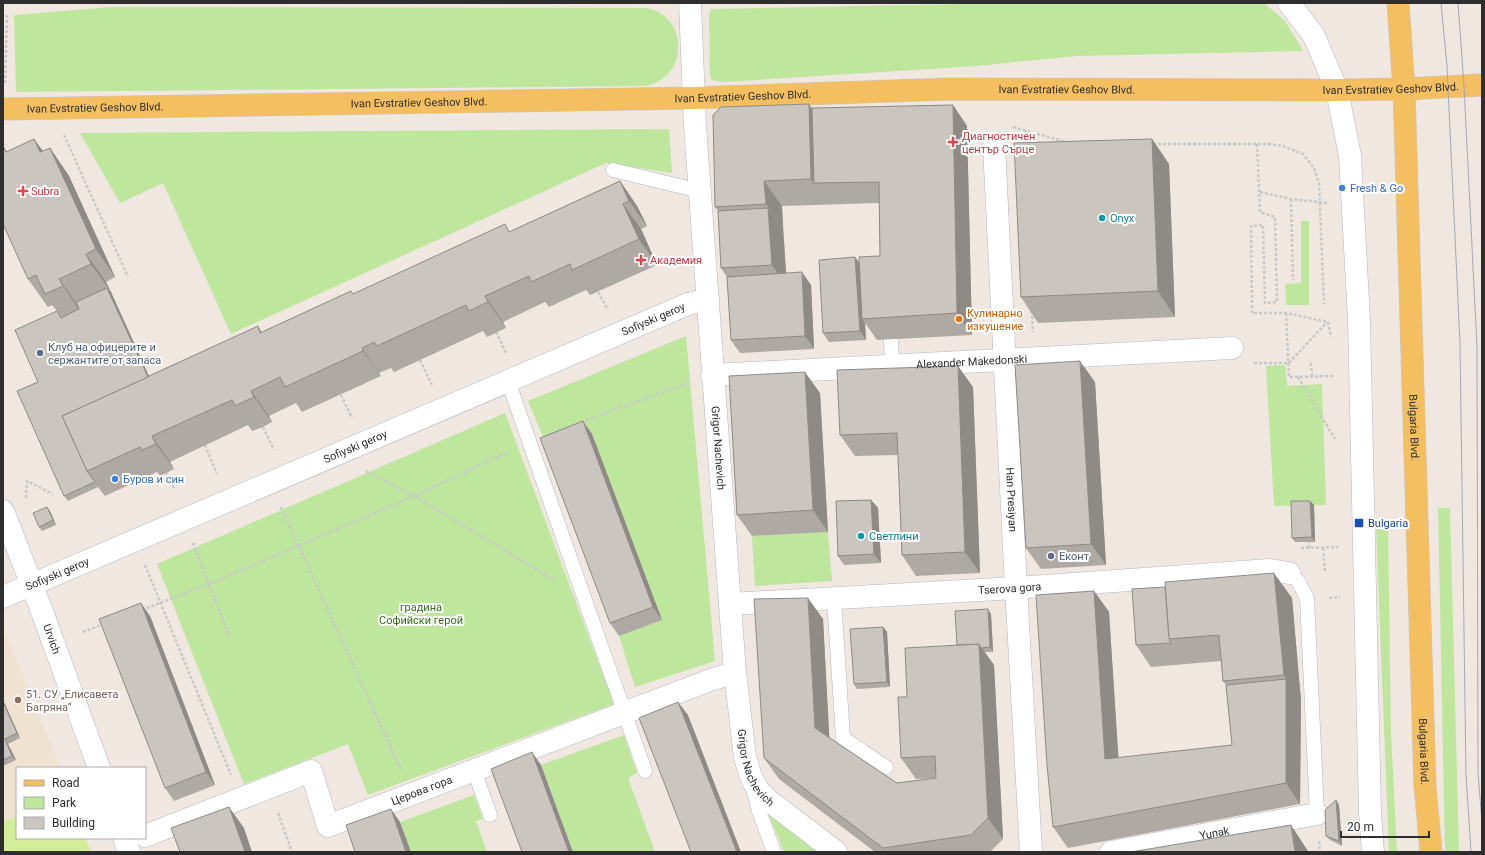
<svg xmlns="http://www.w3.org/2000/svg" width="1485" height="855" font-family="Roboto,sans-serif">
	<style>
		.education { fill: #f0e2d0 }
		.green { fill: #bee69d }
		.pitch { fill: #d3ed99 }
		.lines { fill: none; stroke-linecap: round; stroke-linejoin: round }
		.lane-casing { stroke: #b4b8c1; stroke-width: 15 }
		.street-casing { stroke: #b4b8c1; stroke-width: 23 }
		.secondary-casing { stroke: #b4b8c1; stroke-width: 23 }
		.primary-casing { stroke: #c9c9c9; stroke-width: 23 }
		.path { stroke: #c9c9c9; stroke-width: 2.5; stroke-dasharray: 3 2; stroke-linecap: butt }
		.lane { stroke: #fff; stroke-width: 14 }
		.street { stroke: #fff; stroke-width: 22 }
		.secondary { stroke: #fff; stroke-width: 22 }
		.primary { stroke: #f4bf61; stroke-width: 22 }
		.tram { stroke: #a2a8b8; stroke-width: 1 }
		.wall { fill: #afa9a4 }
		.shaded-wall { fill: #8e8a86 }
		.building { fill: #cbc5bf; stroke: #8e8a86 }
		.health-dot { fill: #e0444e; stroke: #fff; stroke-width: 1.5 }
		.shop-dot { fill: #3f7fe0; stroke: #fff; stroke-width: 1.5 }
		.culture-dot { fill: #0f9aa8; stroke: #fff; stroke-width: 1.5 }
		.food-dot { fill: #e8710a; stroke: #fff; stroke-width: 1.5 }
		.service-dot { fill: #5c6f8a; stroke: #fff; stroke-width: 1.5 }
		.transit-dot { fill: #1a4fb4; stroke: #fff; stroke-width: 1.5 }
		.education-dot { fill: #8d6e63; stroke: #fff; stroke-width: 1.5 }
		.labels { text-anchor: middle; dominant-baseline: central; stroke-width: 4; stroke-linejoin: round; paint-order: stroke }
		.street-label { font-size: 11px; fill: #2e2e2e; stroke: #fff }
		.health-label { font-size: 11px; fill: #be3a42; stroke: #fff; text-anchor: start }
		.shop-label { font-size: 11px; fill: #366cbe; stroke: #fff; text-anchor: start }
		.culture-label { font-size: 11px; fill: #0d838f; stroke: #fff; text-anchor: start }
		.food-label { font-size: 11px; fill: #c56008; stroke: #fff; text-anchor: start }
		.service-label { font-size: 11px; fill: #4e5e75; stroke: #fff; text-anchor: start }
		.transit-label { font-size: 11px; fill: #164399; stroke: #fff; text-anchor: start }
		.park-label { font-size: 11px; fill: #366e1a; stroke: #fff }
		.education-label { font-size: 11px; fill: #785e54; stroke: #fff; text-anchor: start }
	</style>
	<rect width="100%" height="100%" fill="#efe7e0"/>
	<polygon class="education" points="5,632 60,768 17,768 17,838 85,838 91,852 3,852 3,633"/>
	<g class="green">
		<polygon points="1017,3 1262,3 1265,4 1285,21 1303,51 1076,56 977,66 724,82 712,80 710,76 709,16 711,9"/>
		<path d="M112 7 646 8C688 15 690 77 646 86L16 92 14 15Z"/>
		<polygon points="669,129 672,173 606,163 231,334 163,183 120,203 80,133"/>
		<polygon points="1301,221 1309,221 1309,305 1286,305 1285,284 1301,283"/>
		<polygon points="686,336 715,661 635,687 619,636 661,620 592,434 549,451 528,401"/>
		<polygon points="1285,365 1287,386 1322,384 1326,505 1274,506 1266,366"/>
		<polygon points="505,413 614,704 368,795 348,744 244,784 157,564"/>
		<polygon points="1438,508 1450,508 1459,852 1445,852"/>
		<polygon points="1388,526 1391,734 1397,852 1389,852 1376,527"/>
		<polygon points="828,532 832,581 755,586 752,536"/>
		<polygon points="624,735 637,773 628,778 655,852 573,852 541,765"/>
		<polygon points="474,795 483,819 476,821 487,852 411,852 400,822"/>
		<polygon points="767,811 819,852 784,852"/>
	</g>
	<polygon class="pitch" points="17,816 17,838 85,838 91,852 3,852 3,822"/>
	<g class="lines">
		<defs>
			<g id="lane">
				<polyline points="613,170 700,191"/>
				<polyline points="891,338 892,366"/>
				<polyline points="508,381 645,771"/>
				<polyline points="1289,573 1298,581 1307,598 1317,814"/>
				<polyline points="834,599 843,738 886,767"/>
				<polyline points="474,770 490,815"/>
				<polyline points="753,787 759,811 774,852"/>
			</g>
			<g id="street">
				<path id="s1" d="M994 146 1016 588 1031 852"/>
				<path id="s2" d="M712 375 1232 348"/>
				<path id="s3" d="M3 511 40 606 99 768"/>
				<path id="s4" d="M3 597 688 304 708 299"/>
				<path id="s5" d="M730 604 1016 588 1270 570 1289 573"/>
				<path id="s6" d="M145 836 311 771 328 826 713 679 735 673"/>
				<polyline points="124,838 129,852"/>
				<path id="s7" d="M1111 852 1317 814"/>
			</g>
			<g id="secondary">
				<path id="s8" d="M690 3 695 126 735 673 745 757 751 777 758 790 768 800 836 852"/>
				<polyline points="1289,3 1314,36 1337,90 1350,156 1359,320 1370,813 1373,852"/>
			</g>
			<g id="primary">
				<path id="s9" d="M1398 3 1404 89 1425 786 1431 852"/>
				<path id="s10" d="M3 109 694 98 950 89 1337 90 1404 89 1482 85"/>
			</g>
		</defs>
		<use href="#lane" class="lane-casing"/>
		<use href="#street" class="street-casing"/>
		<use href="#secondary" class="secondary-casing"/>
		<use href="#primary" class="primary-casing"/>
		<g class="path">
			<polyline points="5,83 7,15"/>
			<polyline points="1013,127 1066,142"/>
			<polyline points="1025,130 1025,146"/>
			<polyline points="64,135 128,277"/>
			<polyline points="1153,144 1270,144 1283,146 1303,154 1314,168 1319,183 1324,304"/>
			<polyline points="1257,144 1260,212 1275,217 1277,302 1265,303 1263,225 1251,226 1252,313 1286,313 1328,322"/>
			<polyline points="1260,192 1291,199 1327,203"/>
			<polyline points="1291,199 1293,280"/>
			<polyline points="598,292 608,310"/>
			<polyline points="1032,311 1033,332"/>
			<polyline points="1286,313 1289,377 1334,376"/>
			<polyline points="1328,322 1331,337"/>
			<polyline points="496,332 506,353"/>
			<polyline points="420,360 432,385"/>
			<polyline points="1254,363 1289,363 1327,322"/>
			<polyline points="1311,363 1312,376"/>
			<polyline points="1298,377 1335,439"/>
			<polyline points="341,395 352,418"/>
			<polyline points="581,422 688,383"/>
			<polyline points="263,427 274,450"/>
			<polyline points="205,445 217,474"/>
			<polyline points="366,471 414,496 554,580"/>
			<polyline points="166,472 175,490"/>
			<polyline points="26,498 27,481 53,494"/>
			<polyline points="281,507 401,770"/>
			<polyline points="193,543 229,636"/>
			<polyline points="1301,548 1338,547"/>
			<polyline points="1309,548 1309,542"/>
			<polyline points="1323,548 1325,572"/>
			<polyline points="145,565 231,775"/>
			<polyline points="1329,598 1340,597"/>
			<polyline points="142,610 209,584 414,496 510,451"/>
			<polyline points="83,632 104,624"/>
			<polyline points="278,813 292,852"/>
			<polyline points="1319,841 1320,852"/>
		</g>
		<use href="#lane" class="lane"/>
		<use href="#street" class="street"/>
		<use href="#secondary" class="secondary"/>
		<use href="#primary" class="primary"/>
		<g class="tram">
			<polyline points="1441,3 1447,66 1460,344 1466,775 1471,852"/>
			<polyline points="1458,3 1464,86 1477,347 1478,773 1482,822"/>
		</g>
	</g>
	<g class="wall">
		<polygon points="953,105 967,126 972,335 877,340 865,323 866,340 829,342 823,333 855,257 859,263 880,256 879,203 782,206 786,273 811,285 814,349 740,353 731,340 727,277 721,268 718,211 715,207 812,108"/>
		<polygon points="34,139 43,151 50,148 69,176 115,277 106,282 149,376 258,326 262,332 351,291 353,294 510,232 620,181 637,206 647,226 641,229 657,265 590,295 586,290 549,307 545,302 503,322 506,328 487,337 483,331 394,372 391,368 379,373 381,376 302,412 296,403 269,416 272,422 263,427 252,431 248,425 170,462 174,469 160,476 157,472 105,496 98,487 68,501 64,496 38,382 57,311 52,305 48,307 28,279 3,146 7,152"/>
		<polygon points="1152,139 1169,164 1175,317 1038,323 1021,297"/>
		<polygon points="1095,382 1106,565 1041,569 1026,548"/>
		<polygon points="973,387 980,573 916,576 902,555 898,455 855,456 840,435"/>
		<polygon points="820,393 828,532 752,536 737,515"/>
		<polygon points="592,434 662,620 619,636 610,623"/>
		<polygon points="871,500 878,508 881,563 844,565 838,556"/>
		<polygon points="1310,501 1314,505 1315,542 1295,542 1292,538"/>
		<polygon points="50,511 56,525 42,531 39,527"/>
		<polygon points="1094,591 1109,612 1118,758 1232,745 1226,685 1223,681 1221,661 1151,667 1136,645 1292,598 1301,701 1300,804 1068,848 1053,827"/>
		<polygon points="991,614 993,652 984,652 994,665 1003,839 990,852 875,852 779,779 764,758 823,619 829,738 897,783 936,778 916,779 901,758 907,697 957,645"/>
		<polygon points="150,616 215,785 174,801 165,788"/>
		<polygon points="883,627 887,632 890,687 857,689 854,684"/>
		<polygon points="3,700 20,738 8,744 16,760 3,766"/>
		<polygon points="1336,800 1339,805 1342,846 1330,840 1326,836"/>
	</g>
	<g class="shaded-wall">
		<polygon points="809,104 827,130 814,183 829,205 811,179"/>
		<polygon points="953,105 967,126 972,335 957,313"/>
		<polygon points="34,139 54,167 40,152"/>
		<polygon points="1152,139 1169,164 1175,317 1158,291"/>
		<polygon points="50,148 69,176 115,277 96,249"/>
		<polygon points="620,181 637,206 647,226 629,201"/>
		<polygon points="764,181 782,206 783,229 766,204"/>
		<polygon points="623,204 641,229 657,265 639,239"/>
		<polygon points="768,208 783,229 787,287 772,265"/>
		<polygon points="86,254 106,282 111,292 91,264"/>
		<polygon points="855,257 862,266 862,319 865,323 866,340 860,331"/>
		<polygon points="802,272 811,285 814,349 805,336"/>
		<polygon points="59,279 79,307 82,314 63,286"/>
		<polygon points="107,288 111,292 153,385 150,380"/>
		<polygon points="485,296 503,322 506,328 488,302"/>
		<polygon points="362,348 379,373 381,376 363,351"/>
		<polygon points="1080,361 1095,382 1106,565 1091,544"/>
		<polygon points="958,366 973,387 980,573 965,552"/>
		<polygon points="805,372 820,393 828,532 813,510"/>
		<polygon points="251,391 269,416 272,422 254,397"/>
		<polygon points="583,421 592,434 662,620 653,607"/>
		<polygon points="152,436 170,462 174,469 156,444"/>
		<polygon points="871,500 878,508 881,563 874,554"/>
		<polygon points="1310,501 1314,505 1315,542 1312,537"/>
		<polygon points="47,507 50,511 56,525 53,520"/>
		<polygon points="1274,573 1292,598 1301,701 1300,804 1286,783 1286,679 1284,675"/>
		<polygon points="1094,591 1109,612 1120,780 1105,759"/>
		<polygon points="808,598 823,619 830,749 815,728"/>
		<polygon points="141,603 150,616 215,785 206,772"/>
		<polygon points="988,609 991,614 993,652 990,647"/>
		<polygon points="883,627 887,632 890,687 887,682"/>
		<polygon points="979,644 994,665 1003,839 988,818"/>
		<polygon points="3,700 20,738 17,733 3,702"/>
		<polygon points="678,702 688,715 741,852 737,852"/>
		<polygon points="5,739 8,744 16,760 12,756"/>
		<polygon points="532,752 541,765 573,852 569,852"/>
		<polygon points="1336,800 1339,805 1342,846 1339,841"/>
		<polygon points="229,807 244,828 252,852 245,852"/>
		<polygon points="391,809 400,822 411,852 406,852"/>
		<polygon points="1291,825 1308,851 1309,852 1295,852"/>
	</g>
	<g class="building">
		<polygon points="809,104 811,179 764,181 766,204 715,207 713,115 721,107"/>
		<polygon points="953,105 957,313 862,319 859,257 880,256 879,182 814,183 812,108"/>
		<polygon points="34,139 40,152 50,148 96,249 86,254 91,264 59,279 63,286 45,294 36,275 28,279 3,224 3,146 6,152"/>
		<polygon points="1152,139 1158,291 1021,297 1014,143"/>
		<polygon points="620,181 629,201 623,204 639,239 572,270 570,264 531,282 529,276 485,296 488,302 469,311 466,305 377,346 374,342 362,348 363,351 285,387 280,377 251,391 254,397 245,401 235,406 232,400 152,436 156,444 142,450 140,447 87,471 62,416 258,326 260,333 351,291 353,294 505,224 509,232"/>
		<polygon points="768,208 772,265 721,268 718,211"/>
		<polygon points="855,257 860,331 823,333 819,260"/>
		<polygon points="802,272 805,336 731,340 727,277"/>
		<polygon points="107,288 148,377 62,416 87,471 95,482 64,496 17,391 38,382 15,330 57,311 61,318 79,309 76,302"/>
		<polygon points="1080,361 1091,544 1026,548 1015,365"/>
		<polygon points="958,366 965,552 902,555 897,433 840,435 837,370"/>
		<polygon points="805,372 813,510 737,515 729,376"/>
		<polygon points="583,421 653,607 610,623 540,438"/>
		<polygon points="871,500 874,554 838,556 836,501"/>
		<polygon points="1291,501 1310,501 1312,537 1292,538"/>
		<polygon points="47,507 53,520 39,527 33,513"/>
		<polygon points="1274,573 1284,675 1223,681 1219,635 1169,639 1165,582"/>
		<polygon points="1165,587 1169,639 1171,643 1136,645 1132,589"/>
		<polygon points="1094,591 1105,759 1232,745 1226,685 1286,679 1286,783 1053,827 1047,765 1036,595"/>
		<polygon points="808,598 815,728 897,783 936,778 935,756 901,758 898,697 907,697 905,648 979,644 988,818 971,835 883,848 764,758 754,599"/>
		<polygon points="141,603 206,772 165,788 99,619"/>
		<polygon points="988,609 990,647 981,648 979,644 957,645 955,611"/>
		<polygon points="883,627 887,682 854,684 850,629"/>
		<polygon points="3,702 17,733 5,739 12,756 3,760"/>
		<polygon points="678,702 737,852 691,852 639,718"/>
		<polygon points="532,752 569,852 522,852 491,769"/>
		<polygon points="1336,800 1339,841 1326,836 1325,810"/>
		<polygon points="229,807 245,852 180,852 171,828"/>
		<polygon points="391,809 406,852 355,852 346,825"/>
		<polygon points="1291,825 1295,852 1131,852"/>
	</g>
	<g class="health-dot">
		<path d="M951 136h4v4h4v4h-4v4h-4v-4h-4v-4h4z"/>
		<path d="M21 185h4v4h4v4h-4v4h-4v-4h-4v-4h4z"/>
		<path d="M639 254h4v4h4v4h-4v4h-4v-4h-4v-4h4z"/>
	</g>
	<g class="shop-dot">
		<circle cx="1342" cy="188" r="4"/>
		<circle cx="115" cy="479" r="4"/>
	</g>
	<g class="culture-dot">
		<circle cx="1102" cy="218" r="4"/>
		<circle cx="861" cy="536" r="4"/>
	</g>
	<circle class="food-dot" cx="959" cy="319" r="4"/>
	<g class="service-dot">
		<circle cx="40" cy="353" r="4"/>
		<circle cx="1051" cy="556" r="4"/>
	</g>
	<rect class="transit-dot" x="1354" y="518" width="10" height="10" rx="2"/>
	<circle class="education-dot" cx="18" cy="700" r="4"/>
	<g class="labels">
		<g class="street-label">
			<text stroke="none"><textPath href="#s10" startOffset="1388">Ivan Evstratiev Geshov Blvd.</textPath></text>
			<text stroke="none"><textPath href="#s10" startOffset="1064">Ivan Evstratiev Geshov Blvd.</textPath></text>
			<text stroke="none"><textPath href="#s10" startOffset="740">Ivan Evstratiev Geshov Blvd.</textPath></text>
			<text stroke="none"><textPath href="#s10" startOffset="416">Ivan Evstratiev Geshov Blvd.</textPath></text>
			<text stroke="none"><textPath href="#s10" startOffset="92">Ivan Evstratiev Geshov Blvd.</textPath></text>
			<text stroke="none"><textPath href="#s4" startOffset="707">Sofiyski geroy</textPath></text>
			<text stroke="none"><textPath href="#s2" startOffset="260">Alexander Makedonski</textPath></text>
			<text stroke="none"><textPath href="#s9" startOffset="425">Bulgaria Blvd.</textPath></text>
			<text stroke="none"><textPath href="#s4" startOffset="383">Sofiyski geroy</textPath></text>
			<text stroke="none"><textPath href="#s8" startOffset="446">Grigor Nachevich</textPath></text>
			<text stroke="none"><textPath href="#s1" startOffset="354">Han Presiyan</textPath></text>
			<text stroke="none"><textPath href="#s4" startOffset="59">Sofiyski geroy</textPath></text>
			<text stroke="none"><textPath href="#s5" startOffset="280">Tserova gora</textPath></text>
			<text stroke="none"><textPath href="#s3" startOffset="137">Urvich</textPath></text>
			<text stroke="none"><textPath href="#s9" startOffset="749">Bulgaria Blvd.</textPath></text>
			<text stroke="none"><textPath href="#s8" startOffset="770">Grigor Nachevich</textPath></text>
			<text stroke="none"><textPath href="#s6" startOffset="336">Церова гора</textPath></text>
			<text stroke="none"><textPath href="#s7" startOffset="105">Yunak</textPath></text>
		</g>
		<g class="health-label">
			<text x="962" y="136">Диагностичен<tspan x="962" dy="13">център Сърце</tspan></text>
			<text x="31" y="191">Subra</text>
			<text x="650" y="260">Академия</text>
		</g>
		<g class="shop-label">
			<text x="1350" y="188">Fresh &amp; Go</text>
			<text x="123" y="479">Буров и син</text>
		</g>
		<g class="culture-label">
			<text x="1110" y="218">Onyx</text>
			<text x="869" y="536">Светлини</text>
		</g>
		<g class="food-label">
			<text x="967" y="313">Кулинарно<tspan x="967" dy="13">изкушение</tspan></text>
		</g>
		<g class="service-label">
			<text x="48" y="347">Клуб на офицерите и<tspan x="48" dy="13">сержантите от запаса</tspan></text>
			<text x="1059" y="556">Еконт</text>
		</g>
		<g class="transit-label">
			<text x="1368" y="523">Bulgaria</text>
		</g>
		<g class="park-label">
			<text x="421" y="607">градина<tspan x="421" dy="13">Софийски герой</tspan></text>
		</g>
		<g class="education-label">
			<text x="26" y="694">51. СУ „Елисавета<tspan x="26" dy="13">Багряна“</tspan></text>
		</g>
	</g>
	<rect width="1485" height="855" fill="none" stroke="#2e2e2e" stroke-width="8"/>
	<rect x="16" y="767" width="130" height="72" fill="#ffffff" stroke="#ababab"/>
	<rect x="24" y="780" width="20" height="6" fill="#f4bf61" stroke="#ababab"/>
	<text x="52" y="787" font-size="12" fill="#2e2e2e">Road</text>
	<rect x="24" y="797" width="20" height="12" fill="#bee69d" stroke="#ababab"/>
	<text x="52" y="807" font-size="12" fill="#2e2e2e">Park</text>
	<rect x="24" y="817" width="20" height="12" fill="#cbc5bf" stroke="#ababab"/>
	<text x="52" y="827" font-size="12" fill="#2e2e2e">Building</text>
	<path d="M1341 831v6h88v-6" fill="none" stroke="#2e2e2e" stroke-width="2"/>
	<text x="1347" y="831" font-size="12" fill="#2e2e2e" stroke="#ffffff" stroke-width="3" paint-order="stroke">20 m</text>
</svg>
